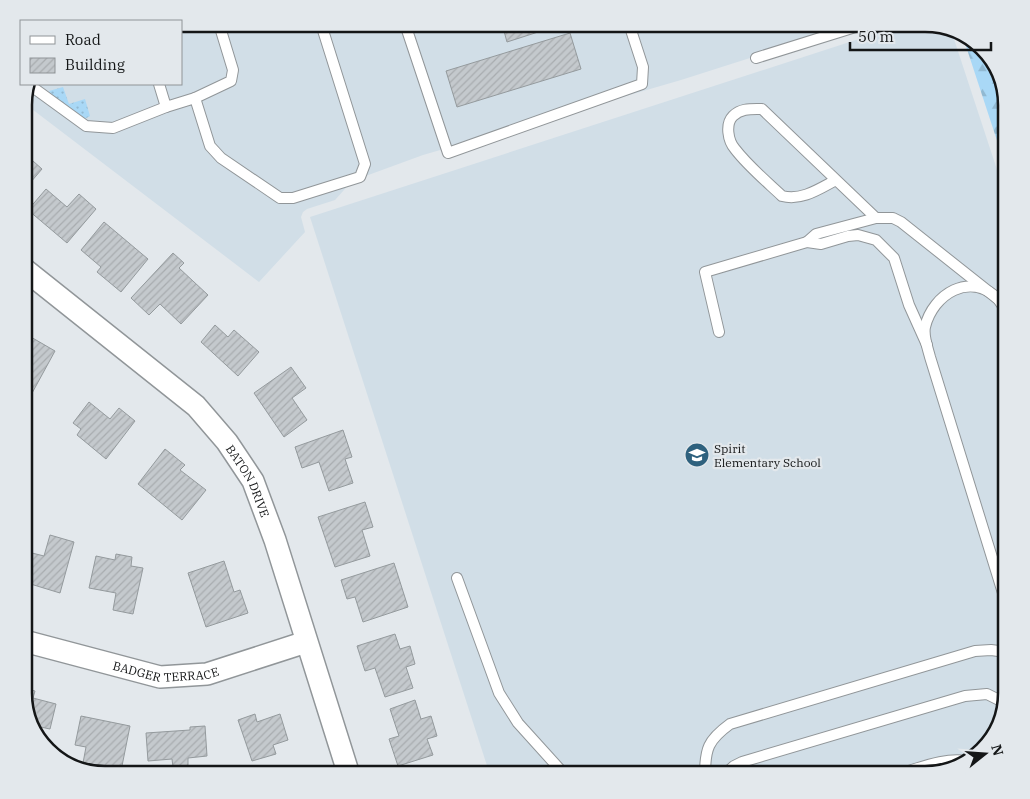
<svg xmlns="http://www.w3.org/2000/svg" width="1030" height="799" font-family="'IBM Plex Serif',serif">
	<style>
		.built { fill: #d1dee7 }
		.grass { fill: url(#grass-dots) }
		.forest { fill: url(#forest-firs) }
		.building { fill: url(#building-hatch); stroke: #949a9d }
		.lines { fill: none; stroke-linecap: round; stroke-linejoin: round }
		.lane-casing { stroke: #919699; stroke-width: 12 }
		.street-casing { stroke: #919699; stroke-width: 24 }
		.lane { stroke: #fff; stroke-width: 10 }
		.street { stroke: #fff; stroke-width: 21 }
		.labels { text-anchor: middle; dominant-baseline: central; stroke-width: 4.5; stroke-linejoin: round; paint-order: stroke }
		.poi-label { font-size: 12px; fill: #141617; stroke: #e3e8ec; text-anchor: start }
		.street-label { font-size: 12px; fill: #141617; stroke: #e3e8ec }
		.rim { fill: none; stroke: #141617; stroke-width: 2.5 }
	</style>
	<defs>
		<pattern id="grass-dots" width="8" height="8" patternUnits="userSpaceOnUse" patternTransform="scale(1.25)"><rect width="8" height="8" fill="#a9d8f6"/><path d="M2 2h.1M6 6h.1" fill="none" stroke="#91b9d2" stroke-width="1.8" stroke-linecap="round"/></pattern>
		<pattern id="forest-firs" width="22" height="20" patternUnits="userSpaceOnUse" patternTransform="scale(1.25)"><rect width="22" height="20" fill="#a9d8f6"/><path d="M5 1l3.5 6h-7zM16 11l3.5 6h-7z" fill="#91b9d2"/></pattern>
		<pattern id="building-hatch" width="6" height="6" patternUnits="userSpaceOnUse" patternTransform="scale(1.25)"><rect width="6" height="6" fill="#c4c9cd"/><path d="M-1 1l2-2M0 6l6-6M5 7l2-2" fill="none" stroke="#a8acaf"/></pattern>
	</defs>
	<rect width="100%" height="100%" fill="#e3e8ec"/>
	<g class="built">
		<polygon points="181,24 856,24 681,80 423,155 352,181 335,200 307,209 303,212 301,217 305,232 259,282 24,103 32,84 181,84"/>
		<polygon points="905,24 924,24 952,33 1006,197 1006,693 989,743 960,767 924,775 490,775 310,217"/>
	</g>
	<polygon class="grass" points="63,87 69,104 85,99 90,116 81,121 56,102 49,91"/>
	<polygon class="forest" points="963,37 974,41 998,69 1006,106 1006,168"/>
	<g class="building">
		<polygon points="502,24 563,24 507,42"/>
		<polygon points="570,33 581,69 457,107 446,71"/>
		<polygon points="24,153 42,169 24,190"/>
		<polygon points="46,189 67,207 79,194 96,209 67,243 28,210"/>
		<polygon points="104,222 148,259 121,292 97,272 101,267 81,250"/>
		<polygon points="173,253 184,263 179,268 208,295 181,324 160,304 149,315 131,298"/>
		<polygon points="215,325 228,337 234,330 259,352 238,376 201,342"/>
		<polygon points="24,333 55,351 31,395 24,391"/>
		<polygon points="291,367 306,388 292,398 307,420 284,437 254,393"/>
		<polygon points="89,402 110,419 119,408 135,421 106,459 77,435 81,429 73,423"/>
		<polygon points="343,430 352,457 345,459 353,483 329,491 319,462 302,468 295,447"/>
		<polygon points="165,449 185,465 180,470 206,490 182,520 138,484"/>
		<polygon points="365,502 373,527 362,530 370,556 335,567 318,517"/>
		<polygon points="50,535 74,542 60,593 24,582 24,551 44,556"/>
		<polygon points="116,554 132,557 131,566 143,568 133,614 113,610 116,593 89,588 96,556 115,560"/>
		<polygon points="224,561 234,592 240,590 248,613 206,627 188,573"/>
		<polygon points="394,563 408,607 363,622 355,597 347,599 341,580"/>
		<polygon points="395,634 400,649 410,646 415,664 406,667 413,688 385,697 375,668 365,671 357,646"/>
		<polygon points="24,688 35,691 33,698 56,704 50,729 31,725 24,698"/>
		<polygon points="415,700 421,719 431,716 437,736 427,739 433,755 398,766 389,739 399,736 390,709"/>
		<polygon points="255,714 257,722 280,714 288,740 273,745 276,754 252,761 238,720"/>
		<polygon points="81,716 130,726 121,771 83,763 86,747 75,745"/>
		<polygon points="205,726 207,756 188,758 188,766 173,767 172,759 148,761 146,733 190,730 190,727"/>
	</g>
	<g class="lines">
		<defs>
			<g id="lane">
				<polyline points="405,24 448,153 642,84 643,67 629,24"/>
				<polyline points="756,58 865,24"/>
				<polyline points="159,84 166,107 195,98 210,146 221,158 280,198 293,198 360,177 365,164 321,24"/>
				<polyline points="31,86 86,126 113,128 166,107"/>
				<polyline points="195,98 231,81 233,70 219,24"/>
				<path d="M836 180C819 189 802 201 782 196 766 181 748 166 735 149 728 141 725 124 733 116 741 108 751 109 762 109L876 218"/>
				<path d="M1006 312C1004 308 1001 303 998 299 970 271 933 294 925 327 923 336 928 349 930 357L1003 593 1006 598"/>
				<polyline points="719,332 705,272 807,242"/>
				<polyline points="927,345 909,305 894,258 876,240 858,235 848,236 821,244 807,242 816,234 876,218 893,218 901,222 998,299"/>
				<polyline points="1006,360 1004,373 1006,383"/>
				<polyline points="457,578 499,693 518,723 565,775"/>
				<path d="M705 775C705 749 708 740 730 724L975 651 991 650 1006 652"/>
				<polyline points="724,775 734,766 742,762 965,696 987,694 1003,702"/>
				<path d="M895 775C918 769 943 757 967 761"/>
			</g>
			<g id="street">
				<path id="s1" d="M24 269 196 406 227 442 253 481 275 540 349 775"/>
				<path id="s2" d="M24 641 160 677 207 674 306 642"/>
			</g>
		</defs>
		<use href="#lane" class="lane-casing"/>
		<use href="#street" class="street-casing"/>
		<use href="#lane" class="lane"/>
		<use href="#street" class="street"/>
	</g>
	<defs>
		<symbol id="school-disc" viewBox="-11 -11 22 22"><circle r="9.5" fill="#2e617e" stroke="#e3e8ec"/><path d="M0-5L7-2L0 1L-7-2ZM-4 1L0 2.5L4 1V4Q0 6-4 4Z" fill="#fff"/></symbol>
	</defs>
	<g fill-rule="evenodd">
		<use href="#school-disc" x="683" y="441" width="28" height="28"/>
	</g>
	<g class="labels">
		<g class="poi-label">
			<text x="714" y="448">Spirit<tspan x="714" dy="14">Elementary School</tspan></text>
		</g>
		<g class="street-label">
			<text stroke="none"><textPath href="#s1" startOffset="312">BATON DRIVE</textPath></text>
			<text stroke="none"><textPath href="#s2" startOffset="146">BADGER TERRACE</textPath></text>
		</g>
	</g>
	<path d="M0 0H1030V799H0ZM105 32H925A73 73 0 0 1 998 105V693A73 73 0 0 1 925 766H105A73 73 0 0 1 32 693V105A73 73 0 0 1 105 32Z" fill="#e3e8ec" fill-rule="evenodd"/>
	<path class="rim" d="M105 32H925A73 73 0 0 1 998 105V693A73 73 0 0 1 925 766H105A73 73 0 0 1 32 693V105A73 73 0 0 1 105 32Z"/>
	<rect x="20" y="20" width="162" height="65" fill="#e3e8ec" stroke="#909497"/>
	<rect x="30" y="36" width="25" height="8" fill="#ffffff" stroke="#909497"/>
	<text x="65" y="45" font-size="15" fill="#141617">Road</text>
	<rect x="30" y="58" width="25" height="15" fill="url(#building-hatch)" stroke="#909497"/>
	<text x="65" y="70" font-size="15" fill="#141617">Building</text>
	<g transform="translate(985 754) rotate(73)" stroke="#e3e8ec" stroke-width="4" paint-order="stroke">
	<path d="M0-4L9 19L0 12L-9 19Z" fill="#141617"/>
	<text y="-8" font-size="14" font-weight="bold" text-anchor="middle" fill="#141617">N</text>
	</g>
	<path d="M850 42v8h141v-8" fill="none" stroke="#141617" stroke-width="2.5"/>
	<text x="858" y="42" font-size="15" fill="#141617" stroke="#e3e8ec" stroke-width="4" paint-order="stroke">50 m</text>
</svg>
